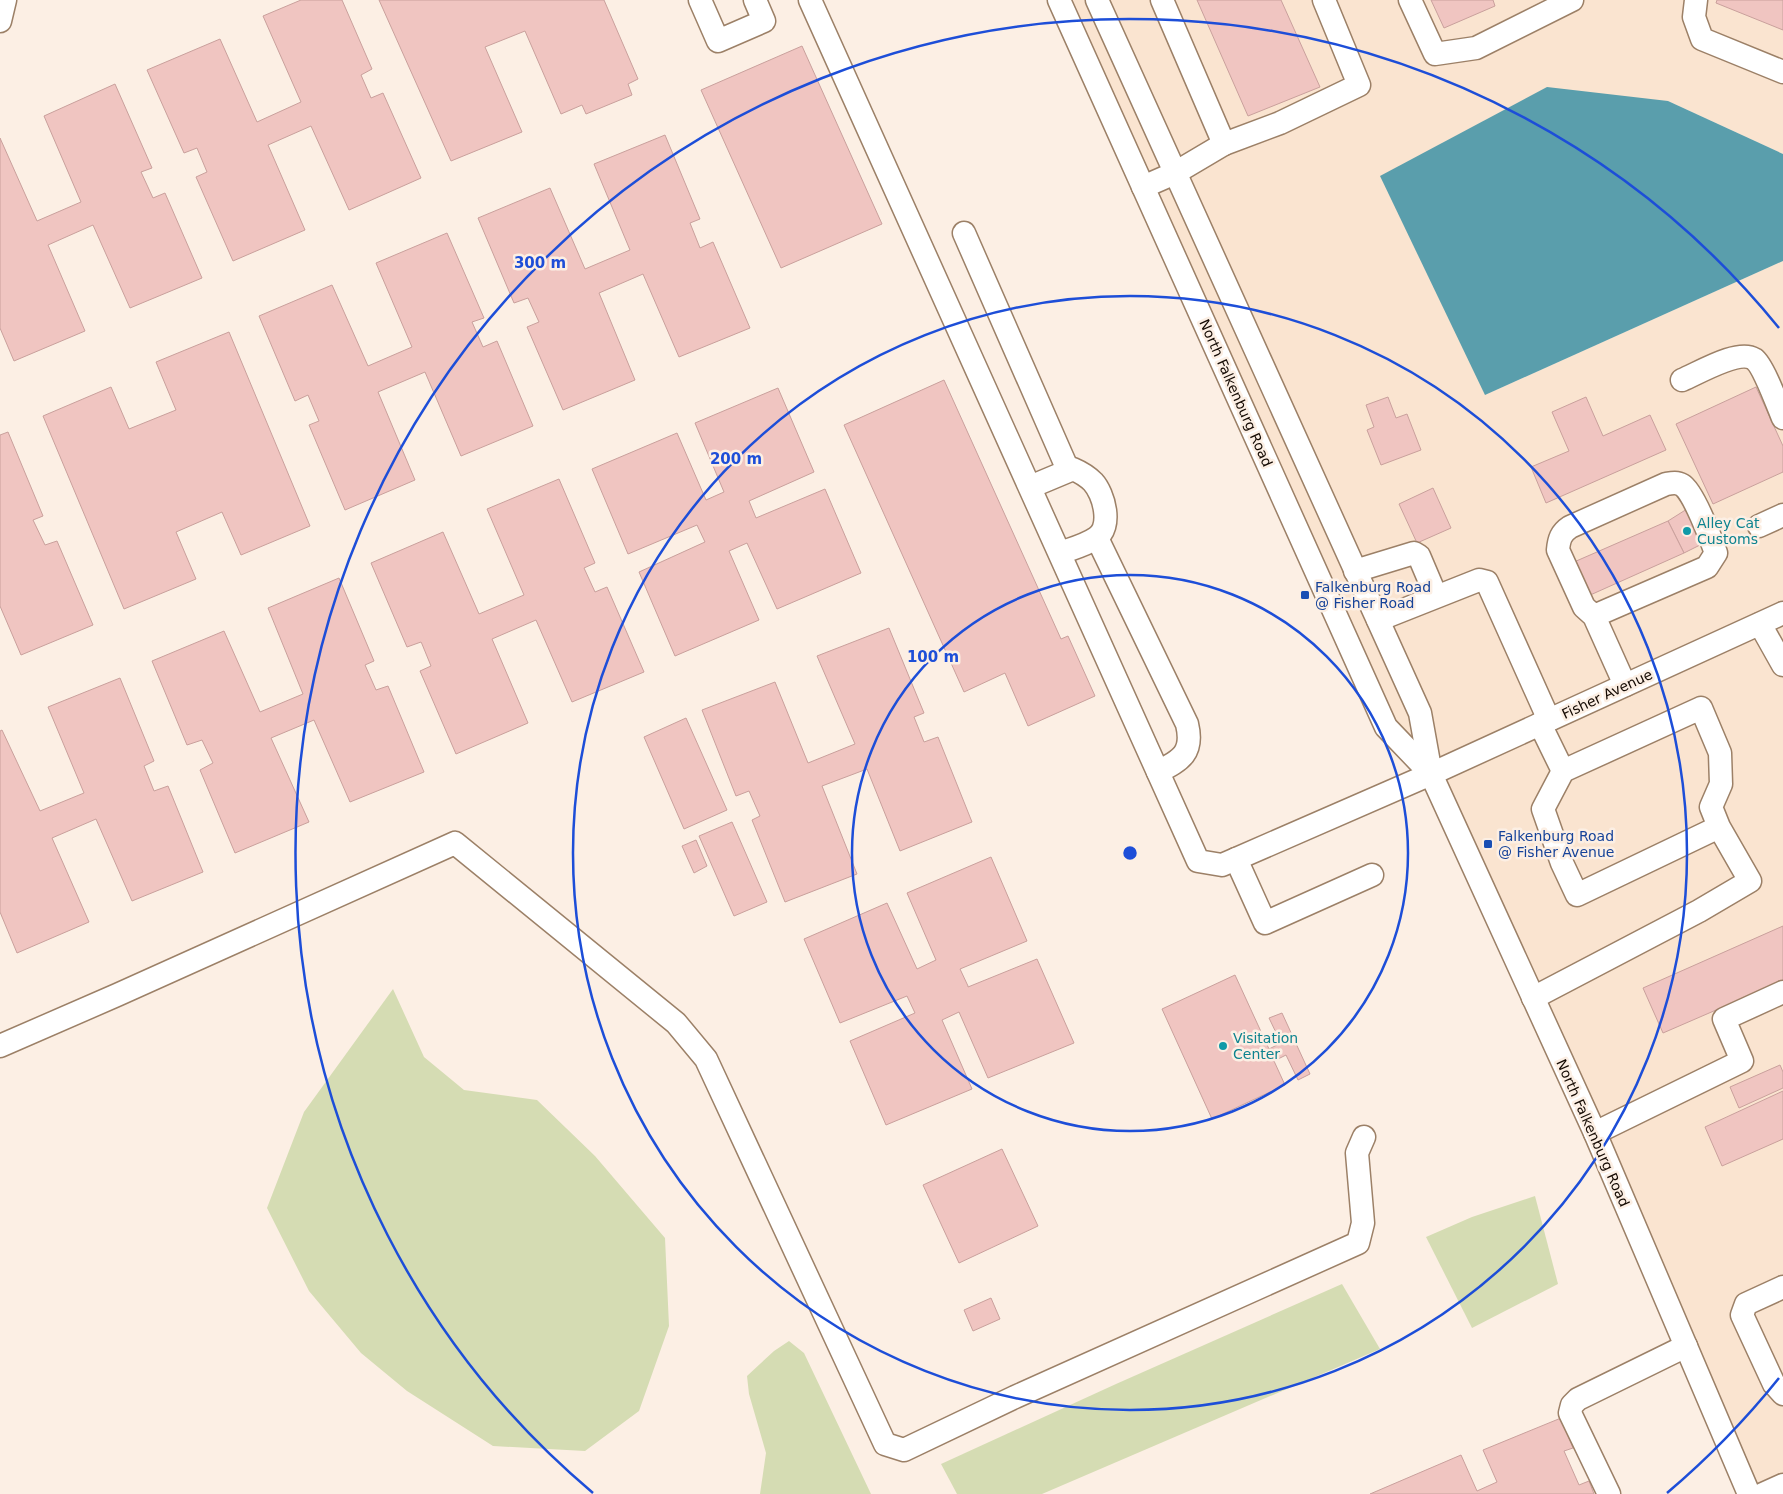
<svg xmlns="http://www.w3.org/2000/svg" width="1783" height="1494" font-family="'DejaVu Sans',sans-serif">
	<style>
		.built { fill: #fae4d0 }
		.green { fill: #d5dcb3 }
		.water { fill: #5a9eac }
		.building { fill: #f0c5c1; stroke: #c9a09c }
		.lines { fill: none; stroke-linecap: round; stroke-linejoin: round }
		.minor-casing { stroke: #9c8067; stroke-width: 25 }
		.minor { stroke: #fff; stroke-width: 22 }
		.ring { fill: none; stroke: #1d4ed8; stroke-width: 2.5 }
		.culture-dot { fill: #0f9aa8; stroke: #fcefe4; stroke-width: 2 }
		.transit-dot { fill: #1a4fb4; stroke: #fcefe4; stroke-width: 2 }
		.labels { text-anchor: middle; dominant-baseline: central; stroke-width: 5; stroke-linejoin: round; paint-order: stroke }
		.street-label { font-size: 14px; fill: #130902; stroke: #fcefe4 }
		.culture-label { font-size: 14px; fill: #0d838f; stroke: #fcefe4; text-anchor: start }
		.transit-label { font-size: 14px; fill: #164399; stroke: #fcefe4; text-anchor: start }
		.centre { fill: #1d4ed8; stroke: #fcefe4; stroke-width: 2.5 }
		.ring-label { font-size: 15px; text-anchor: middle; font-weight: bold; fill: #1d4ed8; stroke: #fcefe4; stroke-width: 5; stroke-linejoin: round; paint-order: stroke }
	</style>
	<rect width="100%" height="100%" fill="#fcefe4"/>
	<g class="built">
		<polygon points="1069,0 1087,0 1162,167 1147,173"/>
		<polygon points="1108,0 1783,0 1783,154 1668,101 1485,395 1783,261 1783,601 1438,759"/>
		<polygon points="1171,186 1410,715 1415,744 1394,721 1156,193"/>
		<polygon points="1783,625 1783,1473 1756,1485 1444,780"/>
	</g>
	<g class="green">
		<polygon points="393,989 424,1057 464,1090 537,1100 595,1156 665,1238 669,1326 639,1411 585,1451 493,1446 407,1391 361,1353 309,1291 267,1208 304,1112"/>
		<polygon points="1535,1196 1558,1284 1472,1328 1426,1237 1472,1217"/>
		<polygon points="1342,1284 1380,1349 1042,1494 957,1494 941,1464 1116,1384"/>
		<polygon points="789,1341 804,1353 871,1494 760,1494 766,1453 749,1394 747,1376 774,1351"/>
	</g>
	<polygon class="water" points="1547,87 1668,101 1783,154 1783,261 1485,395 1380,176"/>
	<g class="building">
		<polygon points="301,0 342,0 372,69 361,75 371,98 383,93 421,178 349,210 311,126 268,145 305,230 233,261 196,177 207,172 197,148 184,153 147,70 220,39 257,122 301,102 263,16"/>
		<polygon points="379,0 604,0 638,79 628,84 632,95 586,114 582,105 561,114 525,31 485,47 522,132 451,161"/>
		<polygon points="1197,0 1281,0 1320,87 1248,116"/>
		<polygon points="1431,0 1493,0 1495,6 1444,28"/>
		<polygon points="1717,0 1783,0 1783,30 1716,3"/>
		<polygon points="802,46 882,224 781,268 701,90"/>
		<polygon points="115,84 152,168 141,172 153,198 165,193 202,278 130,308 93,225 48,245 85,331 14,361 0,328 0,138 37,221 81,202 44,116"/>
		<polygon points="665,135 700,219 690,223 700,248 713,242 750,328 679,357 643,274 599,293 635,380 563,410 527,327 539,322 528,298 514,303 478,218 550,188 585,269 630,250 594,164"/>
		<polygon points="447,233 484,318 472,322 483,347 497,341 533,426 461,456 425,372 378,392 415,480 345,510 309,425 319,421 308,395 295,401 259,316 332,285 368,366 412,347 376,263"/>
		<polygon points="229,332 310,526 241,555 222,512 176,532 196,579 124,609 43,416 111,387 129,429 176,410 156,362"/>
		<polygon points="944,380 1061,639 1068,636 1095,696 1028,726 1005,673 964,692 844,425"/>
		<polygon points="1756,387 1783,446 1783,472 1713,504 1676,424"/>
		<polygon points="778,388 814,472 749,501 756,518 825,489 861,573 777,609 747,543 729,551 759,620 675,656 639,572 705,542 697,525 628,554 592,469 677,433 706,500 724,492 695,423"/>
		<polygon points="1388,397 1396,418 1407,414 1421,450 1381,465 1367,430 1374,427 1366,405"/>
		<polygon points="1586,397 1603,436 1650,415 1666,450 1546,503 1531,467 1569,451 1552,412"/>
		<polygon points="8,432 43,516 33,520 45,545 57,541 93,625 21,655 0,606 0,435"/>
		<polygon points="559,479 595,563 584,568 595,592 607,587 644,672 572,702 536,620 492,639 528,723 456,754 420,671 431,666 422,644 421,642 407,647 371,563 443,532 479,614 524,595 487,509"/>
		<polygon points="1433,488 1451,528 1417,543 1399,504"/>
		<polygon points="1687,509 1706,542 1684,553 1668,521"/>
		<polygon points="1668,521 1684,553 1588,596 1574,562"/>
		<polygon points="339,578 374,661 365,665 376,690 388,686 424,772 350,802 314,720 271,738 309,822 235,853 200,770 213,763 202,740 187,745 152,661 224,631 260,712 303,694 268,608"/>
		<polygon points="889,628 924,713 914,717 924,742 938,737 972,822 900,851 867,769 822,786 857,874 785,902 752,820 760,816 749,791 736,796 702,710 775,682 808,763 855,744 817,656"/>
		<polygon points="120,678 154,761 144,766 154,791 168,786 203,872 132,901 96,819 52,838 89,922 17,953 0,912 0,731 2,730 40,811 84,793 48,707"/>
		<polygon points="686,718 727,810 684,829 644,737"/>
		<polygon points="732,822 767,902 734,916 699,836"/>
		<polygon points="696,840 707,866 694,873 682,846"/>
		<polygon points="991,857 1027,941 960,969 968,986 968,987 1037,959 1074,1043 988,1078 959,1012 942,1020 972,1089 886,1125 850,1041 915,1013 907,996 840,1023 804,939 887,903 917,969 936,960 907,893"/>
		<polygon points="1783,926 1783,981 1663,1033 1643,988"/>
		<polygon points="1235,975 1269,1049 1281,1043 1269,1018 1282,1013 1310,1074 1298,1080 1286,1055 1274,1061 1285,1085 1212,1119 1162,1009"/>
		<polygon points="1780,1065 1783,1072 1783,1088 1739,1108 1730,1087"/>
		<polygon points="1783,1091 1783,1139 1722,1166 1705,1127"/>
		<polygon points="1002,1149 1038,1226 959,1263 923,1185"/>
		<polygon points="991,1298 1000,1319 973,1331 964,1310"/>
		<polygon points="1561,1418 1573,1448 1564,1451 1579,1485 1589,1481 1594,1494 1370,1494 1461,1455 1477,1491 1497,1482 1483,1450"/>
	</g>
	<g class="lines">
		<defs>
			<g id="minor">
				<polyline points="700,0 718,41 764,21 755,0"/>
				<polyline points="810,0 1198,861 1222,865 1236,859 1431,774 1783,613"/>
				<polyline points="1059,0 1386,727 1431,774"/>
				<polyline points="1097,0 1420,713 1431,774 1595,1133 1749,1494"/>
				<polyline points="1410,0 1435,54 1476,48 1572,0"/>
				<polyline points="1696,0 1694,17 1702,39 1783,72"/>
				<polyline points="0,21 5,0"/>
				<polyline points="1224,144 1280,123 1359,85 1324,0"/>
				<polyline points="1143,187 1175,173 1224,144 1162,0"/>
				<polyline points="964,233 1068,470"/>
				<path d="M1682 380C1699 373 1738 349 1754 359 1763 365 1778 406 1783 418"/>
				<path d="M1030 487 1073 469C1080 472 1087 476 1093 482 1104 494 1113 527 1096 538 1086 545 1071 549 1060 553"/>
				<polyline points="1759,526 1783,515"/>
				<path d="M1097 538 1187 724C1194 753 1181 760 1158 772"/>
				<polyline points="1355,571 1414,553 1419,556 1436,596"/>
				<path d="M1594 616 1707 567 1716 553C1711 539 1693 491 1682 485 1677 482 1672 483 1666 484L1570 527C1561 533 1559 539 1558 550L1584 607 1594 616 1625 685"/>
				<polyline points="1378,620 1479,580 1487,582 1549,720"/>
				<polyline points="1760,624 1783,665"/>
				<polyline points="1540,724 1563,771"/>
				<polyline points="1236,859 1265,923 1372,875"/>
				<polyline points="1533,998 1699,911 1750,881 1719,827 1711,807 1721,784 1720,753 1701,708 1563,771 1543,809 1562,863 1577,895 1719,827"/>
				<polyline points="0,1046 117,995 455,843 676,1023 706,1059 885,1444 904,1450 1015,1397 1358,1243 1363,1223 1357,1153 1364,1137"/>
				<polyline points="1595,1133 1742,1061 1724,1019 1783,992"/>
				<polyline points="1783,1287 1746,1304 1742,1315 1774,1384 1783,1394"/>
				<polyline points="1609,1494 1570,1413 1572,1405 1578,1399 1686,1346"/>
				<polyline points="1763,1494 1783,1485"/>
			</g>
		</defs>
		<use href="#minor" class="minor-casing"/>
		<use href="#minor" class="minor"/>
	</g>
	<g class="ring">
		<circle cx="1130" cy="853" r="278"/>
		<circle cx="1130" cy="853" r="557"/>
		<path d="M1779 1378A835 835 0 0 1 1667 1493M593 1493A835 835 0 1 1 1779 328"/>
	</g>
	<g class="culture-dot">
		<circle cx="1687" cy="531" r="5"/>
		<circle cx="1223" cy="1046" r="5"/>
	</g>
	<g class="transit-dot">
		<rect x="1300" y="590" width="10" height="10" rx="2.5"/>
		<rect x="1483" y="839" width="10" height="10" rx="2.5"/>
	</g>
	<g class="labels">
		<g class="street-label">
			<text transform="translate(1236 393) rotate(66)">North Falkenburg Road</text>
			<text transform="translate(1607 694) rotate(-25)">Fisher Avenue</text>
			<text transform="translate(1593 1133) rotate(66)">North Falkenburg Road</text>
		</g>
		<g class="culture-label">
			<text x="1697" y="523">Alley Cat<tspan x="1697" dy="16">Customs</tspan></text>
			<text x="1233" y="1038">Visitation<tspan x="1233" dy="16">Center</tspan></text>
		</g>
		<g class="transit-label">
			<text x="1315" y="587">Falkenburg Road<tspan x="1315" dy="16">@ Fisher Road</tspan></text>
			<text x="1498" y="836">Falkenburg Road<tspan x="1498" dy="16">@ Fisher Avenue</tspan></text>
		</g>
	</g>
	<circle cx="1130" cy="853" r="8" class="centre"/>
	<g class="ring-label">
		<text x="540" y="268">300 m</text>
		<text x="736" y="464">200 m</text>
		<text x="933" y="662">100 m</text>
	</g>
</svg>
